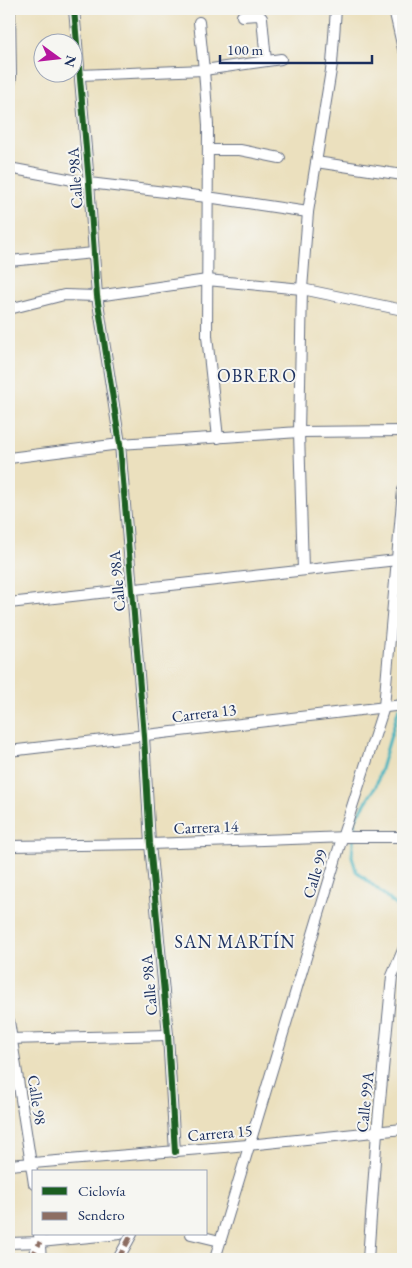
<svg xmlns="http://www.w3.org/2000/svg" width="412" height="1268" font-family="'EB Garamond',serif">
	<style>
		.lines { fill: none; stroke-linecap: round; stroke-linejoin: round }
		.stream { stroke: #45b4c0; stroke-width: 3 }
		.minor-casing { stroke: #646d80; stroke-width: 12 }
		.minor { stroke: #fff; stroke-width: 10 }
		.quiet { stroke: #8d6e63; stroke-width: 5; stroke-dasharray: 10 5; stroke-linecap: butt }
		.cycleway-casing { stroke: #f6f6f2; stroke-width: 9 }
		.cycleway { stroke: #1b5e20; stroke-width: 6 }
		.labels { text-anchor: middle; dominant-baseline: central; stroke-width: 4; stroke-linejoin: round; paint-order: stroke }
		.street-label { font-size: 16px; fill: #1b2f5e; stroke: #f6f6f2 }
		.neighbourhood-label { font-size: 18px; letter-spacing: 1px; fill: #1b2f5e; stroke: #f6f6f2 }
	</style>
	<rect width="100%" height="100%" fill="#f6f6f2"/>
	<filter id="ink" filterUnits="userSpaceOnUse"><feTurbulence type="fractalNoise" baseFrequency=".02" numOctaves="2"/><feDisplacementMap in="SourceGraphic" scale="10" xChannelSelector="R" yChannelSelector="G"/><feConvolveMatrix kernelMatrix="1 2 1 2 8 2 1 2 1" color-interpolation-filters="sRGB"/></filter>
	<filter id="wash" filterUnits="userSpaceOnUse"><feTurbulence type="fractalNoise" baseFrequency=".0096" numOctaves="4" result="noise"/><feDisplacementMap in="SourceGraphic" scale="20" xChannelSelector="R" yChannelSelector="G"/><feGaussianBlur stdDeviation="1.12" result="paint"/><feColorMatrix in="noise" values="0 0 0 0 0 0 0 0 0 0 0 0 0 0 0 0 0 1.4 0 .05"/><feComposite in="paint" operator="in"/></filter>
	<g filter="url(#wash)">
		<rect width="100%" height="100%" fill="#ebe0be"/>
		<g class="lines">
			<g class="stream">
				<polyline points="400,702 403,692"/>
				<polyline points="399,708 376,786 355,820 352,856 356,871 403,911"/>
			</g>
		</g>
	</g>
	<g filter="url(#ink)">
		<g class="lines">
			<defs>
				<g id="minor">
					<polyline points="74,9 89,183 97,296 120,444 144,736 150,844 168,1035 175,1152"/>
					<polyline points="394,9 403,49"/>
					<polyline points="242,16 259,15 262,18 266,61"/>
					<polyline points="199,22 204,70 208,125 207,336 218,438"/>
					<polyline points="80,75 204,70 281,59"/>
					<polyline points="9,92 11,77 10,9"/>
					<polyline points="208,150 240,150 280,158"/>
					<polyline points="316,162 403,175"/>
					<polyline points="9,168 89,183 207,197 308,212"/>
					<polyline points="9,261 94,253"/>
					<polyline points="9,309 64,295 97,296 207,280 302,289 403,310"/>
					<polyline points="9,458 120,444 299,432 403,431"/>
					<polyline points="303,570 299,432 302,289 308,212 332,64 336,9"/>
					<polyline points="9,603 397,560"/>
					<polyline points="9,751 403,705"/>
					<polyline points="9,846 150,844 348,837 403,837"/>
					<polyline points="9,1021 34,1184"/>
					<polyline points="9,1039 168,1035"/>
					<polyline points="9,1165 248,1145 403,1129"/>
					<polyline points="39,1234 41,1259"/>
					<polyline points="191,1234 220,1241"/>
					<polyline points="9,1243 40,1242 120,1234"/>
					<polyline points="31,1259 40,1243"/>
					<polyline points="118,1259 132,1234"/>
					<polyline points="215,1259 342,838 384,707 403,490"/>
					<polyline points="368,1259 377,1132 392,976 403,950"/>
				</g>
			</defs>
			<use href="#minor" class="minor-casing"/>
			<use href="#minor" class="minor"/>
			<g class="quiet">
				<polyline points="31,1259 40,1242"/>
				<polyline points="118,1259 132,1234"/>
			</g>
			<defs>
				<polyline id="cycleway" points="74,9 89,183 97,296 120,444 144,736 150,844 168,1035 175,1152"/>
			</defs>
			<use href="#cycleway" class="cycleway-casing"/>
			<use href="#cycleway" class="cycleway"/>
		</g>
	</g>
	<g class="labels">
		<g class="street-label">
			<text transform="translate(75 178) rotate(-94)">Calle 98A</text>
			<text transform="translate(117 581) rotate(-95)">Calle 98A</text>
			<text transform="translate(204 713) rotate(-7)">Carrera 13</text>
			<text transform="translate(206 827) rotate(-2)">Carrera 14</text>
			<text transform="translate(315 874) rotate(-73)">Calle 99</text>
			<text transform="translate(149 985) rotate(-95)">Calle 98A</text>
			<text transform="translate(37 1100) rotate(81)">Calle 98</text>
			<text transform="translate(365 1102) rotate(-84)">Calle 99A</text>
			<text transform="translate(220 1133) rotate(-5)">Carrera 15</text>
		</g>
		<g class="neighbourhood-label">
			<text x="257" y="375">OBRERO</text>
			<text x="235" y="941">SAN MARTÍN</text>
		</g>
	</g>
	<rect width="412" height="1268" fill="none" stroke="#f6f6f2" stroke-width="30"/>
	<rect x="32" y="1170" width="175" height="65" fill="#f6f6f2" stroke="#9ea6b7"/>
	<rect x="42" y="1187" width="25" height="8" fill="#1b5e20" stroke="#9ea6b7"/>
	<text x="78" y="1196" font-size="15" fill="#1b2f5e">Ciclovía</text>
	<rect x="42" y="1212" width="25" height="8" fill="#8d6e63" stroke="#9ea6b7"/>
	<text x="78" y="1220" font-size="15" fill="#1b2f5e">Sendero</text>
	<g transform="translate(58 58) rotate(105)"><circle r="24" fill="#f6f6f2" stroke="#9ea6b7"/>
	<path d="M0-4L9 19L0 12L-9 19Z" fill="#b5179e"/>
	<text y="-8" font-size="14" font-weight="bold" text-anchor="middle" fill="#1b2f5e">N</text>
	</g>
	<path d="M220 55v8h152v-8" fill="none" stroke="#1b2f5e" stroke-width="2.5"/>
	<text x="227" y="55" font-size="15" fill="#1b2f5e" stroke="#f6f6f2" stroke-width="4" paint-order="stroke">100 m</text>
</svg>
